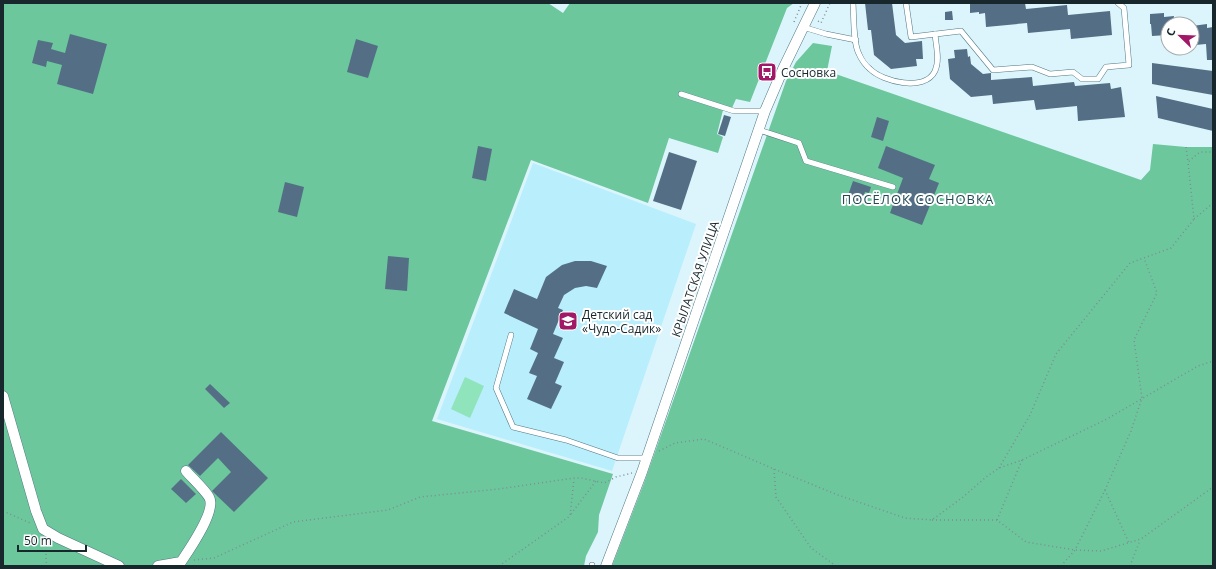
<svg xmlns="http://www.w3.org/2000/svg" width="1216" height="569" font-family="'Open Sans',sans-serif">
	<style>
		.built { fill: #b9eefc }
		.green { fill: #90e4bb }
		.forest { fill: #6cc79c }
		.building { fill: #546f85 }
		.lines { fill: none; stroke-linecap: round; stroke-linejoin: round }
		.service-casing { stroke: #507882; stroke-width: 6 }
		.minor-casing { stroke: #507882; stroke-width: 11 }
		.path { stroke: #7b8f95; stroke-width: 1.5; stroke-dasharray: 1 3; stroke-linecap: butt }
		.service { stroke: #fff; stroke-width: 5 }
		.minor { stroke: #fff; stroke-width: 10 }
		.labels { text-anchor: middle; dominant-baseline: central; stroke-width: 4; stroke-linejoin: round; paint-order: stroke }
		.poi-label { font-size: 12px; fill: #17272c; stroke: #fff; text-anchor: start }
		.street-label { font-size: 12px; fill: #17272c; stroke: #fff }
		.neighbourhood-label { font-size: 13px; letter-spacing: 1px; fill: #224a54; stroke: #fff }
	</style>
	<rect width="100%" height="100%" fill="#dcf5fc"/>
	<polygon class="built" points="533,163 696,224 612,471 437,419"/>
	<polygon class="green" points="465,377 484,386 470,418 451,409"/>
	<g class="forest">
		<polygon points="3,3 548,3 563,13 570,3 794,3 787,8 750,102 736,99 732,108 723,110 717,134 723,137 718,153 669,138 648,203 531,160 432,421 613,474 599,515 598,532 586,556 584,566 3,566"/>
		<polygon points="813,43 832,46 827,71 1141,180 1150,170 1153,144 1186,147 1213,147 1213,566 612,566 644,483 786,81 796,62"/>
	</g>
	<g class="building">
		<polygon points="865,3 892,3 896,35 905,43 922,41 923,59 916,59 917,66 891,69 874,55 871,30 868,30"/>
		<polygon points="970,3 1025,3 1026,9 1067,5 1068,15 1110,11 1112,35 1071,39 1070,29 1028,33 1027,23 986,27 985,13 979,14 979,12 970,13"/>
		<polygon points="952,11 953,20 945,20 945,12"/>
		<polygon points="1164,13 1164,17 1174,16 1173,24 1168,24 1168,35 1152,36 1151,24 1150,24 1150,14"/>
		<polygon points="1207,24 1207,28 1213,27 1213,60 1207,60 1206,44 1195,45 1195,41 1192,42 1192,26"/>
		<polygon points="70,34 107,44 93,94 57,84 62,65 47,61 46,67 32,63 38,40 53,43 51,49 65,53"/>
		<polygon points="356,39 378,46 368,78 347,72"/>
		<polygon points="967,49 968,57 970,56 971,64 983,74 991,73 991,80 1032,77 1033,86 1074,82 1075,86 1110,83 1111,89 1121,87 1125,117 1078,121 1077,106 1036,110 1034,100 993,104 992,95 971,97 950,79 948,59 955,58 954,50"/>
		<polygon points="1152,63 1213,71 1213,95 1152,84"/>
		<polygon points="1156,96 1213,109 1213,131 1158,118"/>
		<polygon points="724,115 731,117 725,136 718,134"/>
		<polygon points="877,117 889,121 883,141 871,137"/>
		<polygon points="478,146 492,149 486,181 472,178"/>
		<polygon points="886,146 935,165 929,179 939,183 922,225 890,213 903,178 878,168"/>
		<polygon points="669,152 697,161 681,210 653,201"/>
		<polygon points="853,181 871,187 869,193 865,192 860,206 846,201"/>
		<polygon points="285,182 304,187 297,217 278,212"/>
		<polygon points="388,256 409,258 407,291 385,289"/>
		<polygon points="575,261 591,261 607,266 597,288 586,286 575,288 564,295 558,308 563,310 553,334 563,338 554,358 564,362 555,383 562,386 551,409 527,399 537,376 529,373 538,353 530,349 538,329 504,313 514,289 537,299 546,277 562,265"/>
		<polygon points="210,384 230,403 224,408 205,389"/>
		<polygon points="221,432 268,478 234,512 212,491 231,472 218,458 200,476 188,465"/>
		<polygon points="181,479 196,494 186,503 171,489"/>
	</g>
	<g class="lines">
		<defs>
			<g id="service">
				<path d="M853 3C854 17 853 43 859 54 861 59 866 66 870 69 883 82 925 92 935 71 940 60 936 46 935 34"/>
				<polyline points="906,3 911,37 961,31 993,70 1032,67 1050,74 1073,72 1082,79 1098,79 1106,67 1129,65 1124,8 1118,3"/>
				<polyline points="803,27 826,34 856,40"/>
				<polyline points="681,94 734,111 765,111"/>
				<polyline points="759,130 799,143 806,161 893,187"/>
				<polyline points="511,335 496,388 513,427 566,440 618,458 647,458"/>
				<polyline points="592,566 592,565"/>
			</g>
			<g id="minor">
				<polyline points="3,396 36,511 43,529 58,538 119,566"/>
				<path d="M158 566 181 562C189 550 217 510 209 497 204 489 192 478 186 471"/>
				<polyline points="606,566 642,472 765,111 783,69 815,3"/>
			</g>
		</defs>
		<use href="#service" class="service-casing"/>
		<use href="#minor" class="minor-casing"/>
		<g class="path">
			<polyline points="818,21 821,23 830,3"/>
			<polyline points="794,22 802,3"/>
			<polyline points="1186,147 1188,162"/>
			<polyline points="1194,219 1213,203"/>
			<polyline points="659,451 675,443 704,439 774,469 838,495 905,518 932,520 963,497 986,477 999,468 1022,460 1107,419 1198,366 1213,361"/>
			<polyline points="999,468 1030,415 1056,354 1130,263 1171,248 1194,219 1188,162 1200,152 1213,152"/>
			<polyline points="774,469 776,497 811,548 836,566"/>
			<polyline points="1105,490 1129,543"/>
			<polyline points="3,511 30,523"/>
			<polyline points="571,514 596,481"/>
			<polyline points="932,520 997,520 1026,542 1075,550 1101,551 1141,539 1213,487"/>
			<polyline points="997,520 1022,460"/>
			<polyline points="46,542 46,561 47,566"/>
			<polyline points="194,560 214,558 293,522 388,510 420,497 499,489 574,478 581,478 604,483 616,477 632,473"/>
			<polyline points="499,566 570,516 574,479"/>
			<polyline points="1061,566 1075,550 1105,490 1131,431 1142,398 1134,340 1157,293 1144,258"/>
			<polyline points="1130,566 1140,540"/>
		</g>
		<use href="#service" class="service"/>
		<use href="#minor" class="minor"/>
	</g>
	<defs>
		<symbol id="bus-square" viewBox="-11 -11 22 22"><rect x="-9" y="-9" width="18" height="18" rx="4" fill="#a01866" stroke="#fff"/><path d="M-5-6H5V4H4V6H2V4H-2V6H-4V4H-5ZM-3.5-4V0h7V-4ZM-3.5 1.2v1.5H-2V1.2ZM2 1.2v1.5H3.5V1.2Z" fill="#fff"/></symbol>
		<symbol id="school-square" viewBox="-11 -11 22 22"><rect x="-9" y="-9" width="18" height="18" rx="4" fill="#a01866" stroke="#fff"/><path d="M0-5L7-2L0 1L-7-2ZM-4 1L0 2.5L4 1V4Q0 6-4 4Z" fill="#fff"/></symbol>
	</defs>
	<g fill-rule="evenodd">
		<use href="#bus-square" x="756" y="61" width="22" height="22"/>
		<use href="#school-square" x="557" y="310" width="22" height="22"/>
	</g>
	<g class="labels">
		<g class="poi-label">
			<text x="781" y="72">Сосновка</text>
			<text x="582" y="314">Детский сад<tspan x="582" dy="14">«Чудо-Садик»</tspan></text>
		</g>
		<g class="street-label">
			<text transform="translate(695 279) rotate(-71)">КРЫЛАТСКАЯ УЛИЦА</text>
		</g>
		<g class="neighbourhood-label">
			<text x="918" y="199">ПОСЁЛОК СОСНОВКА</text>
		</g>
	</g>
	<rect width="1216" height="569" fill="none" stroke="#17272c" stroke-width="8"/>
	<g transform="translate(1180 36) rotate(293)"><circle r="19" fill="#ffffff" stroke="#a2a9ab"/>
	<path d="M0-3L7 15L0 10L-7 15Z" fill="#a01866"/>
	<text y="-6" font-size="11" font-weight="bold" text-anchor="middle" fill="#17272c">С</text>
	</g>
	<path d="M18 545v6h68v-6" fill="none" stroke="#17272c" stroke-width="2"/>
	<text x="24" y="545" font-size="12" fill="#17272c" stroke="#ffffff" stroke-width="3" paint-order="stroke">50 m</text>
</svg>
